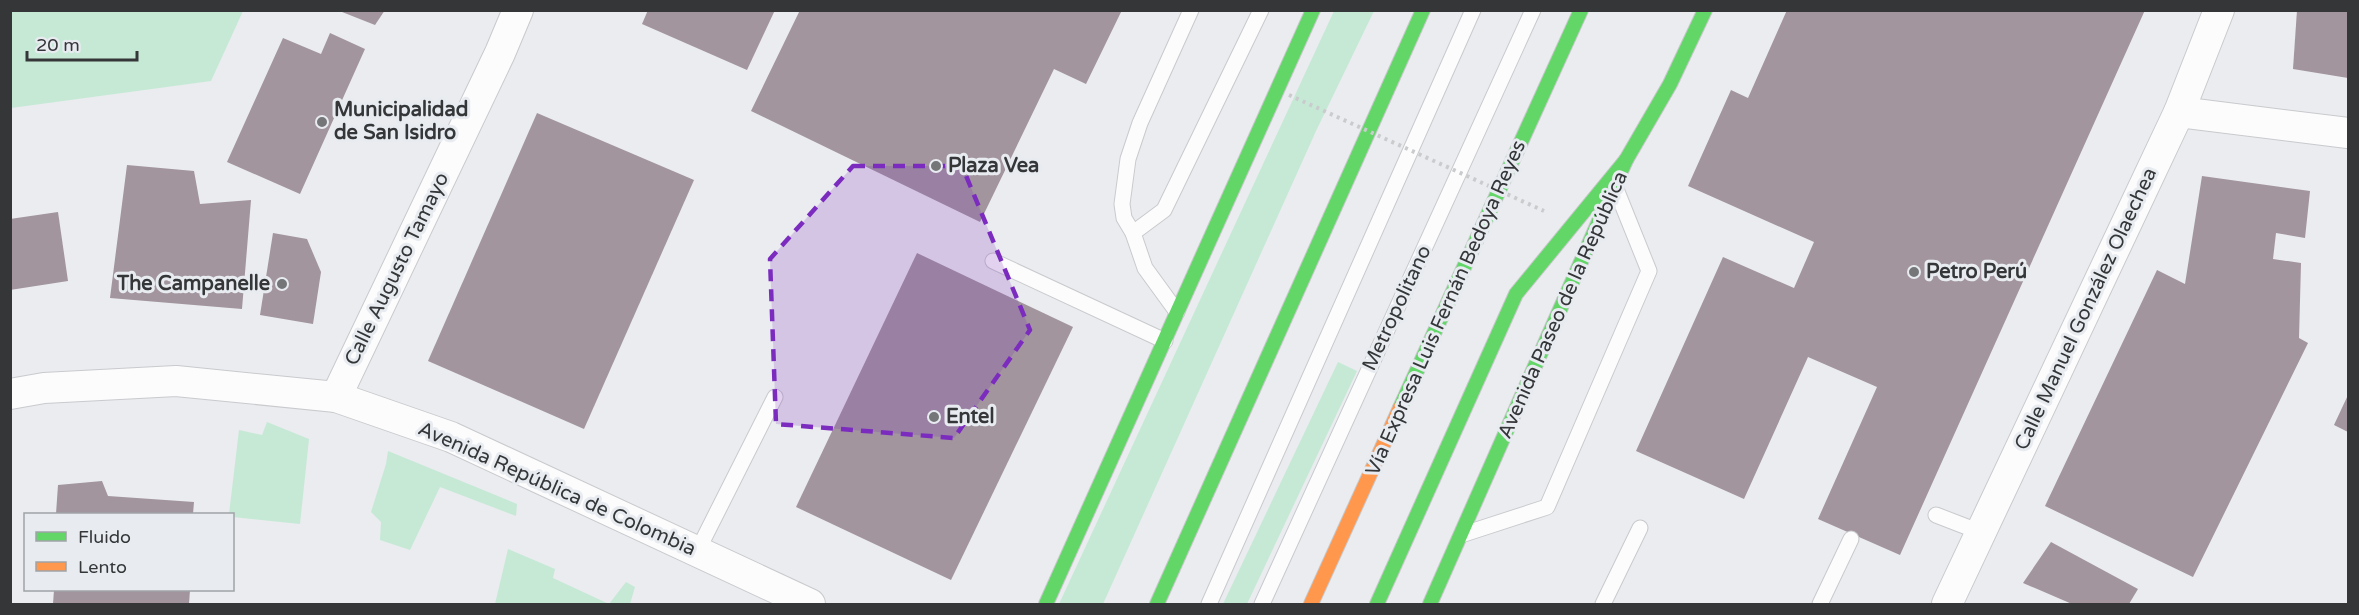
<svg xmlns="http://www.w3.org/2000/svg" width="2359" height="615" font-family="'Varela Round',sans-serif">
	<style>
		.green { fill: #c6e9d6 }
		.building { fill: #a2959d }
		.lines { fill: none; stroke-linecap: round; stroke-linejoin: round }
		.lane-casing { stroke: #c9cacd; stroke-width: 17 }
		.street-casing { stroke: #c9cacd; stroke-width: 32 }
		.fast-casing { stroke: #c7c8ca; stroke-width: 16 }
		.slow-casing { stroke: #c7c8ca; stroke-width: 16 }
		.lane { stroke: #fcfcfd; stroke-width: 15 }
		.street { stroke: #fcfcfd; stroke-width: 30 }
		.fast { stroke: #63d668; stroke-width: 14 }
		.slow { stroke: #ff974d; stroke-width: 14 }
		.path-bridge { stroke: #cacbcd; stroke-width: 4; stroke-dasharray: 3 4.5; stroke-linecap: butt }
		.marked { fill: #7b2cbf; fill-opacity: 0.2; stroke: #7b2cbf; stroke-width: 4.5; stroke-dasharray: 12 8; stroke-linejoin: round }
		.poi-dot { fill: #747678; stroke: #e8ecf1; stroke-width: 2 }
		.labels { text-anchor: middle; dominant-baseline: central; stroke-width: 6; stroke-linejoin: round; paint-order: stroke }
		.poi-label { font-size: 20px; font-weight: bold; fill: #343638; stroke: #e8ecf1; text-anchor: start }
		.street-label { font-size: 20px; fill: #343638; stroke: #e8ecf1 }
	</style>
	<rect width="100%" height="100%" fill="#eaecef"/>
	<g class="green">
		<polygon points="10,11 11,10 243,11 211,81 11,108"/>
		<polygon points="1334,11 1374,11 1316,131 1103,604 1059,604"/>
		<polygon points="1338,362 1357,371 1247,604 1223,604"/>
		<polygon points="267,422 309,439 300,524 233,517 232,514 229,514 239,430 262,435"/>
		<polygon points="388,451 517,504 516,516 440,487 410,550 380,540 381,522 371,512 386,464"/>
		<polygon points="508,549 555,569 553,578 609,604 626,582 635,587 630,604 495,604"/>
	</g>
	<g class="building">
		<polygon points="337,10 385,10 375,25"/>
		<polygon points="648,10 775,10 747,70 642,24"/>
		<polygon points="800,10 1122,10 1086,84 1054,69 980,222 751,111"/>
		<polygon points="1787,10 2145,10 1900,555 1818,519 1877,387 1808,357 1744,499 1636,451 1723,257 1794,288 1814,242 1688,186 1731,90 1748,98"/>
		<polygon points="2297,10 2348,10 2348,78 2293,69"/>
		<polygon points="330,33 365,49 300,194 227,162 283,38 321,54"/>
		<polygon points="537,113 694,180 584,429 428,361"/>
		<polygon points="127,165 194,171 200,204 251,200 242,309 110,298"/>
		<polygon points="2202,176 2310,191 2305,238 2276,233 2273,259 2301,263 2299,338 2308,343 2193,577 2045,506 2157,270 2185,284"/>
		<polygon points="58,212 68,281 10,290 10,219"/>
		<polygon points="273,233 307,239 321,272 313,324 260,315"/>
		<polygon points="917,253 1073,327 951,580 796,507"/>
		<polygon points="2348,395 2348,432 2334,425"/>
		<polygon points="102,481 108,496 194,502 193,514 56,514 58,485"/>
		<polygon points="2051,542 2138,589 2129,604 2072,604 2023,583"/>
		<polygon points="54,590 190,590 189,604 53,604"/>
	</g>
	<g class="lines">
		<defs>
			<g id="lane">
				<polyline points="1133,233 1164,210 1261,10"/>
				<polyline points="993,261 1165,341"/>
				<polyline points="1177,312 1145,268 1133,233 1124,218 1122,204 1128,159 1140,123 1191,10"/>
				<polyline points="1936,515 1980,532"/>
				<polyline points="1464,534 1547,507 1649,271 1616,189"/>
				<polyline points="697,552 775,397"/>
				<polyline points="1209,604 1473,10"/>
				<polyline points="1262,604 1533,10"/>
				<polyline points="1603,604 1640,528"/>
				<polyline points="1820,604 1851,539"/>
			</g>
			<g id="street">
				<polyline points="2179,112 2348,133"/>
				<polyline points="10,394 44,388 176,381 336,397 451,437 810,604"/>
				<polyline points="336,397 500,53 518,10"/>
				<polyline points="1947,604 2179,112 2219,10"/>
			</g>
			<g id="fast">
				<polyline points="1400,408 1581,10"/>
				<polyline points="1046,604 1313,10"/>
				<polyline points="1157,604 1423,10"/>
				<polyline points="1377,604 1516,294 1626,160"/>
				<polyline points="1430,604 1626,160 1670,84 1705,10"/>
			</g>
			<polyline id="slow" points="1311,604 1400,408"/>
		</defs>
		<use href="#lane" class="lane-casing"/>
		<use href="#street" class="street-casing"/>
		<use href="#fast" class="fast-casing"/>
		<use href="#slow" class="slow-casing"/>
		<use href="#lane" class="lane"/>
		<use href="#street" class="street"/>
		<use href="#fast" class="fast"/>
		<use href="#slow" class="slow"/>
		<polyline class="path-bridge" points="1289,95 1544,211"/>
	</g>
	<path class="marked" d="M853 166H962L1030 330 954 438 776 424 770 259Z"/>
	<g class="poi-dot">
		<circle cx="322" cy="122" r="6"/>
		<circle cx="936" cy="166" r="6"/>
		<circle cx="1914" cy="272" r="6"/>
		<circle cx="282" cy="284" r="6"/>
		<circle cx="934" cy="417" r="6"/>
	</g>
	<g class="labels">
		<g class="poi-label">
			<text x="334" y="110">Municipalidad<tspan x="334" dy="23">de San Isidro</tspan></text>
			<text x="948" y="166">Plaza Vea</text>
			<text x="1926" y="272">Petro Perú</text>
			<text x="270" y="284" text-anchor="end">The Campanelle</text>
			<text x="946" y="417">Entel</text>
		</g>
		<g class="street-label">
			<text transform="translate(397 269) rotate(-64)">Calle Augusto Tamayo</text>
			<text transform="translate(1563 305) rotate(-66)">Avenida Paseo de la República</text>
			<text transform="translate(1397 308) rotate(-65)">Metropolitano</text>
			<text transform="translate(1446 308) rotate(-66)">Vía Expresa Luis Fernán Bedoya Reyes</text>
			<text transform="translate(2086 309) rotate(-65)">Calle Manuel González Olaechea</text>
			<text transform="translate(557 489) rotate(24)">Avenida República de Colombia</text>
		</g>
	</g>
	<rect width="2359" height="615" fill="none" stroke="#343638" stroke-width="24"/>
	<rect x="24" y="513" width="210" height="78" fill="#e8ecf1" stroke="#a0a3a7" stroke-width="1.5"/>
	<rect x="36" y="532" width="30" height="9" fill="#63d668" stroke="#a0a3a7" stroke-width="1.5"/>
	<text x="78" y="543" font-size="18" fill="#343638">Fluido</text>
	<rect x="36" y="562" width="30" height="9" fill="#ff974d" stroke="#a0a3a7" stroke-width="1.5"/>
	<text x="78" y="573" font-size="18" fill="#343638">Lento</text>
	<path d="M27 51v9h110v-9" fill="none" stroke="#343638" stroke-width="3"/>
	<text x="36" y="51" font-size="18" fill="#343638" stroke="#e8ecf1" stroke-width="4.5" paint-order="stroke">20 m</text>
</svg>
